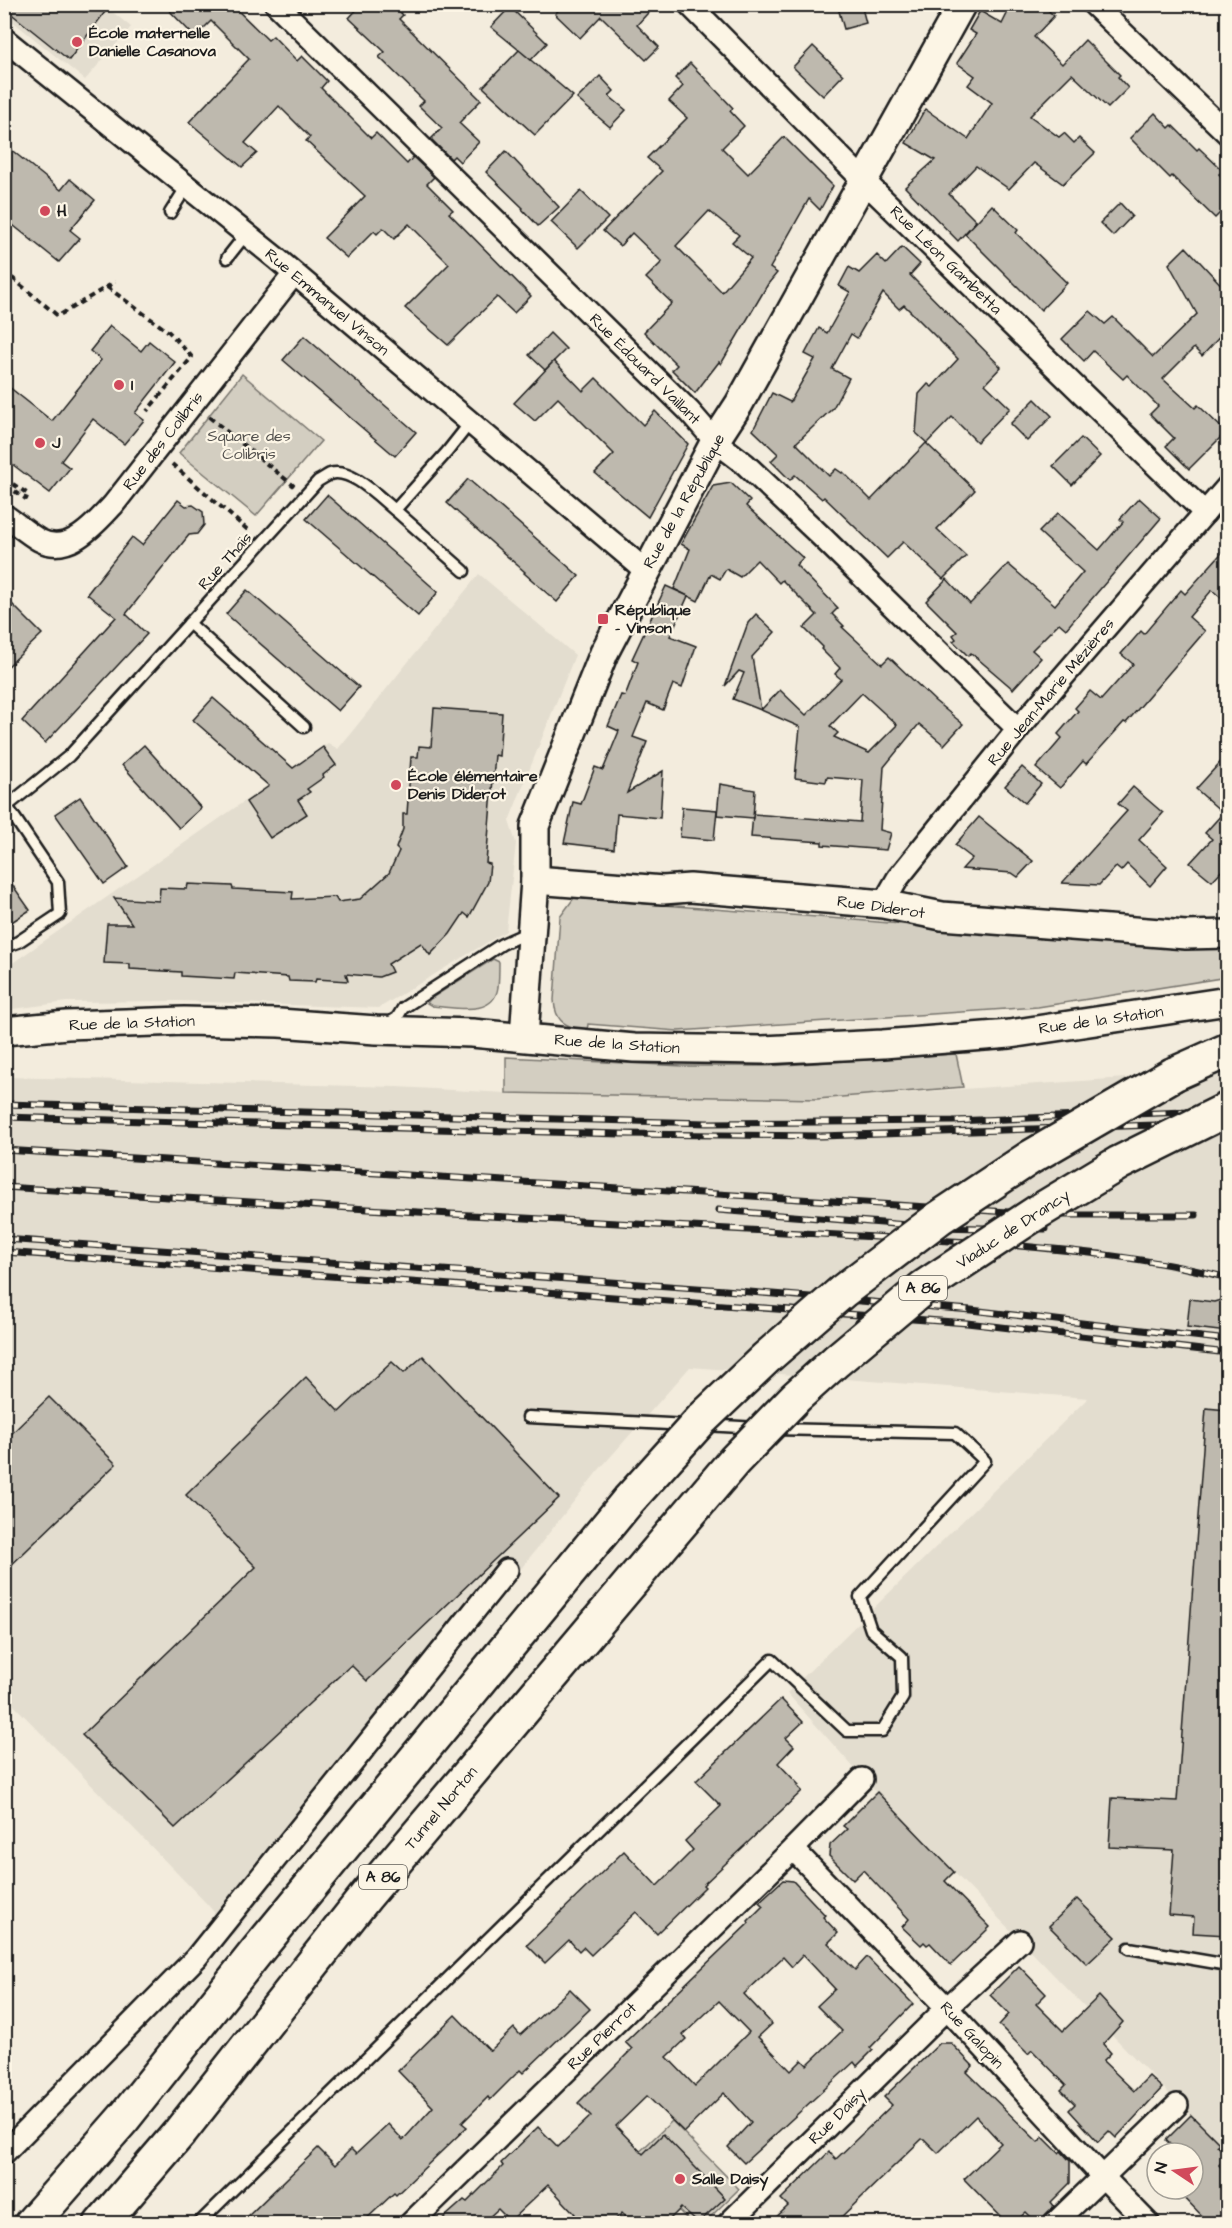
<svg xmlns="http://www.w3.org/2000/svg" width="1232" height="2228" font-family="'Architects Daughter',sans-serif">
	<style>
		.built { fill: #e3ddcf }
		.green { fill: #d3cec1; stroke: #78756e; stroke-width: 1.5 }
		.building { fill: #beb9ae; stroke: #1c1c1c; stroke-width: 1.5; fill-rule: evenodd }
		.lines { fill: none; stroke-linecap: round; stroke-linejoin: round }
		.service-casing { stroke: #1c1c1c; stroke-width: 15 }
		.minor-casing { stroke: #1c1c1c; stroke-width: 26 }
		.tertiary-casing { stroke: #1c1c1c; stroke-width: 32 }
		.motorway-casing { stroke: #1c1c1c; stroke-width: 38 }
		.path { stroke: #1c1c1c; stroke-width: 4; stroke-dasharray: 6 4.5; stroke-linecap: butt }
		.service { stroke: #fcf5e5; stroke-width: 10 }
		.minor { stroke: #fcf5e5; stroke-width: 21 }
		.tertiary { stroke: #fcf5e5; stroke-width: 27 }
		.motorway { stroke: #fcf5e5; stroke-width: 33 }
		.rail-casing { stroke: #1c1c1c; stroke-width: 7 }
		.rail { stroke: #fcf5e5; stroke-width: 4.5; stroke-dasharray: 14; stroke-linecap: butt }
		.motorway-bridge-casing { stroke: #1c1c1c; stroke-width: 38; stroke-linecap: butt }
		.motorway-bridge { stroke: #fcf5e5; stroke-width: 33 }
		.poi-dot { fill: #d1495b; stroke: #fcf5e5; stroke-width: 2 }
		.labels { text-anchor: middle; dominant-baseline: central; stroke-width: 4.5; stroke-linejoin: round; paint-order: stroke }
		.shield { fill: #fcf5e5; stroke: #5f5d58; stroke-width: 1.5 }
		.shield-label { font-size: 15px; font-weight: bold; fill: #1c1c1c }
		.poi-label { font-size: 16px; font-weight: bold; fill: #1c1c1c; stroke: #fcf5e5; text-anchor: start }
		.street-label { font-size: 16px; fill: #1c1c1c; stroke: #fcf5e5 }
		.park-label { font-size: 16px; fill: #53514e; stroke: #fcf5e5 }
	</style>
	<rect width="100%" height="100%" fill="#f3ecdd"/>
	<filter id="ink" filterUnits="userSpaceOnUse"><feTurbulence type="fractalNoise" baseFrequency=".0167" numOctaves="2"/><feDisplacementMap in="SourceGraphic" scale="12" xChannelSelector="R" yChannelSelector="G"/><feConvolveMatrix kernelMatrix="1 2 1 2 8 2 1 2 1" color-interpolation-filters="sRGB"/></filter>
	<g filter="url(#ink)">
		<g class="built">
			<polygon points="4,5 104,5 131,27 85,80 5,15"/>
			<polygon points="479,574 575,655 509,821 516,843 506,931 379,1008 178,1001 67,1002 5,1010 4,969 328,743 338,749"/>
			<polygon points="1227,1071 1227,2153 874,1790 787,1693 1088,1398 690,1367 597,1472 233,1935 208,1905 5,1696 5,1077 397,1087 506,1093 817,1099"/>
		</g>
		<g class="green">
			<polygon points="242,374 321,441 256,516 179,453"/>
			<path d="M574 898 843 919 1052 937 1227 942V977L1038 1007 678 1031 588 1024 587 1031C567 1027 555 1023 554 1000L560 917Z"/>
			<path d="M493 959 499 962C499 970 499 979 498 987 494 1018 454 1007 432 1006L427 1003 430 999Z"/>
			<polygon points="956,1054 963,1087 817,1099 506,1093 506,1057 683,1066 768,1066"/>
			<polygon points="672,2121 739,2189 704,2223 691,2223 630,2161"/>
		</g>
		<g class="building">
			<polygon points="4,4 111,4 69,60 4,8"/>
			<polygon points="163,4 231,4 268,40 273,36 297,61 302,56 327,81 321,88 371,138 376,133 407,164 413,157 434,177 427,184 453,210 449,213 531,296 514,313 497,297 448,345 405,308 449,264 409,224 394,239 383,228 377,234 374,231 347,258 324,238 365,196 306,141 310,137 279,106 245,143 257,153 242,167 189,122 249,59 211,21 195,37"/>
			<polygon points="362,4 392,4 403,15 399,19 481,100 459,123 479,142 460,162 454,156 451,159 431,139 442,128 419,106 424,101 379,57 385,52 349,18"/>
			<polygon points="564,4 656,4 637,25 659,47 646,60 601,16 580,38 555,14"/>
			<polygon points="837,4 861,4 866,23 844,29"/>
			<polygon points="1012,4 1042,4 1054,16 1034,37 1062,64 1085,40 1120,75 1118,77 1128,88 1108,108 1072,74 1030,116 1059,137 1064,133 1074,143 1079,138 1095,153 1063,184 1034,163 1009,189 976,166 949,194 976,221 958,241 905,187 935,160 906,143 925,109 968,139 992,103 968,85 975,76 957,63 976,34 969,30 980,11 1002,24"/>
			<polygon points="510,7 547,43 531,60 519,50 573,96 535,135 483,87 519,50 491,27"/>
			<polygon points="813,46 843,75 823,96 793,67"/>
			<path d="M690 63 733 108 730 111 744 126 722 148 748 174 784 137 833 186 820 210 809 199 770 268 777 273 768 284 721 364 719 362 695 393 672 370 677 365 644 332 672 303 646 278 662 262 632 233 620 246 603 231 662 171 647 158 687 118 669 101 683 86 675 78ZM709 211 739 235 732 242 751 258 722 292 676 246Z"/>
			<polygon points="600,76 614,91 609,96 626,110 610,127 577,99"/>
			<polygon points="1155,113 1169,128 1172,125 1197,150 1199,148 1223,171 1219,174 1227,182 1227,206 1215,218 1172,176 1170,178 1130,138"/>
			<polygon points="4,144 61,190 70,179 95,200 70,230 80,238 59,262 4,218"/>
			<polygon points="506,151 559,207 538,226 522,209 523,208 486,172"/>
			<polygon points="581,191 608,218 578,248 551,222"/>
			<polygon points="1120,203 1132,216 1113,236 1100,223"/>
			<polygon points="992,205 1018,230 1016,233 1067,283 1041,310 965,234"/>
			<polygon points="902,247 920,264 910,275 1001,367 985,384 1010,408 977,442 952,417 927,443 916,433 919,394 928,384 932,387 958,359 904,305 899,309 883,293 857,338 851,334 832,369 849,378 833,408 796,443 829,476 836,469 842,473 843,472 871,500 926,443 975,490 937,529 966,556 943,579 903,542 887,558 824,497 822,499 795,475 790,480 771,461 778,454 753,430 772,393 790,402 815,359 805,354 819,328 827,333 850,292 839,286 849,267 859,273 877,255 886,264"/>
			<polygon points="1186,247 1227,291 1227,329 1202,356 1194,348 1163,379 1195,408 1198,405 1226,432 1189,469 1166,446 1174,438 1150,414 1158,406 1127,375 1123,379 1093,351 1084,361 1062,339 1090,311 1105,324 1113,317 1153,357 1197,314 1169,264"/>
			<polygon points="110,326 141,351 149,341 175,362 135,413 144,420 124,444 93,419 61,461 70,468 50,493 4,458 4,383 52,421 101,360 90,351"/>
			<polygon points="550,333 566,349 545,370 529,355"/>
			<polygon points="304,336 416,432 395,456 283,360"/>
			<polygon points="554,361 583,391 596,378 643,425 655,411 688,444 648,517 595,473 614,454 558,398 535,421 514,403"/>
			<polygon points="1035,399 1052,416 1027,441 1010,424"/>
			<polygon points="1081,438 1100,456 1072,485 1053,466"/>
			<polygon points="468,479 579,576 557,602 524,573 525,572 447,503"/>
			<path d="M731 483 750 501 746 506 803 558 796 565 838 608 832 614 844 626 842 627 882 664 889 657 935 701 963 724 944 745 919 724 884 767 880 830 891 833 886 850 822 845V842L751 837 753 814 860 822 863 780 827 777 826 782 795 778 800 727 761 710 780 690 806 715 841 679 835 674 840 668 821 649 823 647 804 628 817 615 782 580 779 583 757 560 740 577 726 569 720 579 711 574 698 601 674 589 690 549 681 544 713 486ZM862 693 897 725 869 753 834 737 838 733 830 726Z"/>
			<polygon points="327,495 438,592 418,616 306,519"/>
			<polygon points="1139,498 1161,518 1066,629 1059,623 1032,650 1041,658 1013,689 971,653 968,656 953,641 956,639 953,635 957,632 926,601 947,579 970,604 1008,564 1055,605 1083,572 1039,532 1058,513 1099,550 1123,522 1120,519"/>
			<polygon points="178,500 186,506 193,505 203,512 204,525 197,534 189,535 126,614 147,634 45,743 22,721 116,617 87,594 132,537 142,545"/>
			<polygon points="1227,547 1227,603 1212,590 1189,617 1205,631 1126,723 1124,722 1086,764 1083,761 1060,788 1036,768 1062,738 1058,734 1078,711 1075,708 1090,691 1101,700 1133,664 1121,654 1141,631 1144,634 1181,590 1185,594"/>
			<polygon points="666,586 688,596 670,636 696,646 682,688 673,684 663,710 647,703 633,737 647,742 627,793 663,771 660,818 617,814 614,849 564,843 573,802 581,804 595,767 603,770 619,731 608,726 621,695 625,696 638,662 632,659"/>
			<polygon points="247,590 359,687 338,711 226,614"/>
			<polygon points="4,596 42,634 4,670"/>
			<polygon points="756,614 775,632 752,657 761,710 733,699 744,673 739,671 725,686 748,623"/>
			<polygon points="213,698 293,768 323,747 336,765 323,775 324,777 307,789 310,792 298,800 307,814 270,838 246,802 269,786 193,720"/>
			<polygon points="434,708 502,713 499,756 495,755 486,863 490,864 488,882 469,917 464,913 450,934 430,955 421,943 388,964 392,972 379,977 346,974 348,981 316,979 315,982 289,981 288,977 235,973 234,979 181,976 181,972 130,969 130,964 104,963 107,924 132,924 114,898 159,901 160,888 187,889 188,884 232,886 233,889 293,892 292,899 335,897 338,902 360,899 389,873 399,851 396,848 403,829 403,814 407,814 411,757 418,757 419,746 431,747"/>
			<polygon points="144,745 201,808 179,828 122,765"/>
			<polygon points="1227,755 1227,865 1212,881 1190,863 1212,839 1205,833 1223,813 1196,789"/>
			<polygon points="1022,767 1041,784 1025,803 1005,786"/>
			<polygon points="720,784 755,790 753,818 717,815"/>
			<polygon points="1133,787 1163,813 1139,840 1167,866 1150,886 1127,864 1121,871 1116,867 1099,885 1062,883 1127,811 1118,804"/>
			<polygon points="80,797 128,867 104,884 55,814"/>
			<polygon points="682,807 717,810 714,840 680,837"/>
			<polygon points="979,817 1033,861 1018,877 1012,873 962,869 972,858 955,845"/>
			<polygon points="4,873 30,910 4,927"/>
			<polygon points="1227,1298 1227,1332 1187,1327 1190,1299 1214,1302"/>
			<polygon points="423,1356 559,1498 367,1681 351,1665 175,1828 82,1735 256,1567 186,1495 306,1377 339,1412 392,1362 404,1373"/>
			<polygon points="49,1397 116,1464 4,1572 4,1441"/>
			<polygon points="1206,1408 1227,1410 1227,1935 1193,1933 1194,1917 1169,1915 1174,1850 1109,1847 1112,1798 1177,1801"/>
			<polygon points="781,1699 803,1722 786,1738 794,1746 778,1763 799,1785 797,1786 802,1791 703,1885 705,1887 657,1934 636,1912 591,1955 583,1947 579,1951 569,1940 545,1963 527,1945 624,1851 657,1886 693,1850 685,1841 721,1806 696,1781"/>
			<polygon points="877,1792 954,1872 945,1881 990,1927 951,1965 930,1943 927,1945 924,1942 921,1945 902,1927 909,1919 863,1870 853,1880 829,1856 830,1845 847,1829 843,1826"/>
			<path d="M783 1880 793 1881 825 1915 823 1917 838 1933 828 1943 855 1970 867 1957 913 2004 870 2048 873 2050 857 2066 854 2062 744 2163 728 2147 751 2122 724 2093 684 2132 647 2096 616 2126 643 2154 663 2134 725 2198 698 2223 681 2208 666 2223H632L622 2213 612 2223H566L575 2214 548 2185 510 2221 498 2209 485 2221 488 2223H438L464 2200 467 2202 503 2166 501 2163 538 2127 558 2147 591 2116 578 2103 632 2049 625 2042 749 1923 748 1921 763 1906 759 1902ZM803 1955 835 1989 817 2006 842 2031 807 2065 802 2060 791 2071 758 2037 772 2024 744 1994 783 1957 792 1967ZM719 2001 749 2032 695 2086 667 2057 686 2039 683 2035Z"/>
			<polygon points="1077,1899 1116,1937 1087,1964 1049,1926"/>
			<polygon points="1019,1966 1046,1994 1036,2004 1063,2031 1099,1996 1123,2022 1103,2044 1111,2053 1103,2061 1134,2091 1149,2076 1162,2088 1116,2138 1109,2131 1098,2142 1069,2110 1075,2104 1061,2090 1066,2085 1032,2050 1028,2054 999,2025 1009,2014 990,1995"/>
			<polygon points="570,1989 590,2009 523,2073 520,2070 490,2100 488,2097 462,2123 467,2127 396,2195 394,2193 362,2223 241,2223 318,2148 335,2165 351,2149 356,2154 388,2124 403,2140 433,2107 398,2071 455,2015 490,2051 514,2028 520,2035"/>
			<polygon points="940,2043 951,2043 973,2066 967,2072 1038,2142 1043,2137 1059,2153 1061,2151 1070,2161 1070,2183 1051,2202 1054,2206 1045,2215 1042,2223 1037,2223 1026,2212 1014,2223 1007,2223 964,2179 1001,2143 976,2116 938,2153 924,2139 922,2139 835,2223 770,2223 788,2206 781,2199 829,2152 836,2159 892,2105 884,2097"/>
			<polygon points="1191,2115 1219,2143 1217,2145 1227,2156 1219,2165 1227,2174 1227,2223 1209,2223 1176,2189 1193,2189 1193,2153 1178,2153 1166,2140"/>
		</g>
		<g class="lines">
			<defs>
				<g id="service">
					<polyline points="170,213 187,186"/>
					<polyline points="227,258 246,234"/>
					<polyline points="395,510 464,571"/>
					<polyline points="189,623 304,727"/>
					<polyline points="4,802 58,882 60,914 18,942 4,947"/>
					<path d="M7 806 69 756 318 481C322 479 326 476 330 474 351 467 380 498 395 510L447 452 470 423"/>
					<polyline points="387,1024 397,1018 403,1008 502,944 529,932"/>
					<polyline points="528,1417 689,1425"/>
					<polyline points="705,1425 758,1428"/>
					<polyline points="1129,1948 1228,1965"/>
					<polyline points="198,2224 772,1660 847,1731 882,1731 903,1697 902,1657 871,1630 860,1597 985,1461 955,1433 774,1429"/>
				</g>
				<g id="minor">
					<polyline points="276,4 689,411 715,441 745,464 822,537 1018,729"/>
					<polyline points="689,4 864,181 1205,513"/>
					<polyline points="1093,4 1228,134"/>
					<polyline points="4,39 276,258 646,571"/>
					<path d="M4 515C16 523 27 533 39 540 69 556 95 524 113 505L294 274"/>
					<polyline points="883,904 898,878 1018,729 1228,486"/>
					<polyline points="793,1849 947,2008 1102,2176 1149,2224"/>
					<polyline points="4,2153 196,1958 507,1570"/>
					<polyline points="410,2224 793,1849 862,1779"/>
					<polyline points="728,2224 947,2008 1020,1941"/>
					<polyline points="1054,2224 1177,2105"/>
				</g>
				<g id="tertiary">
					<polyline points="535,880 663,890 690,888 850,901 883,904 942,916 1186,935 1228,934"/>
					<polyline points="4,1031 67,1025 184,1021 279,1023 376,1030 472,1033 634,1048 763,1050 883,1044 1010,1034 1228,1001"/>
					<polyline points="524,1037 535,880 535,826 604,653 715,441 739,404 962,4"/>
				</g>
				<g id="motorway">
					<polyline points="1174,1074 1228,1050"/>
					<polyline points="31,2224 124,2118 257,1951 628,1501"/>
					<polyline points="101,2224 180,2132 366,1896 671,1535"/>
				</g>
			</defs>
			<use href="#service" class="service-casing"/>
			<use href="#minor" class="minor-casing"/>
			<use href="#tertiary" class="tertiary-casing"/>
			<use href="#motorway" class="motorway-casing"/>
			<g class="path">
				<polyline points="4,271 58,316 115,282"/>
				<polyline points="107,287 169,332 192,357 147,411"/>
				<polyline points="209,417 294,486"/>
				<polyline points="172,464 250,532"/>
				<polyline points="4,468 4,470"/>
				<polyline points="4,478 28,494 26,499 4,484"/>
			</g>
			<use href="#service" class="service"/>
			<use href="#minor" class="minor"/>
			<use href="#tertiary" class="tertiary"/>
			<use href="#motorway" class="motorway"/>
			<defs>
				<g id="rail">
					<polyline points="4,1104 707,1123 953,1121 1186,1112 1228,1108"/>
					<polyline points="4,1117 621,1134 821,1136 1187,1124 1228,1121"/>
					<polyline points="4,1150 1058,1215 1196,1215"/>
					<path d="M4 1187 451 1214 988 1243C1068 1250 1149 1257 1228 1278"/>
					<polyline points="718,1210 933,1227 1045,1229"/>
					<polyline points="4,1239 725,1290 971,1310 1228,1340"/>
					<polyline points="4,1252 967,1323 1228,1353"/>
				</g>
			</defs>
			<use href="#rail" class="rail-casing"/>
			<use href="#rail" class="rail"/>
			<defs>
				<g id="motorway-bridge">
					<polyline points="628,1501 702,1419 766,1358 843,1291 939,1218 1031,1157 1174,1074"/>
					<polyline points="671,1535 734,1461 796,1397 836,1361 924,1287 1036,1213 1119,1163 1228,1109"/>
				</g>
			</defs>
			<use href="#motorway-bridge" class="motorway-bridge-casing"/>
			<use href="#motorway-bridge" class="motorway-bridge"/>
		</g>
	</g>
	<g class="poi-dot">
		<circle cx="77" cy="42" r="6"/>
		<circle cx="45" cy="211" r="6"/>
		<circle cx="119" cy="385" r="6"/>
		<circle cx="40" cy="443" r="6"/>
		<rect x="597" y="613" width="12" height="12" rx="3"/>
		<circle cx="396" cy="785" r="6"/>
		<circle cx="680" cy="2179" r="6"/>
	</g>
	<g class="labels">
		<g class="shield">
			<rect x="899" y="1276" width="48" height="24" rx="4.5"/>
			<rect x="359" y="1865" width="48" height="24" rx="4.5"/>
		</g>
		<g class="shield-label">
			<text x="923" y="1288">A 86</text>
			<text x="383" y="1877">A 86</text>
		</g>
		<g class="poi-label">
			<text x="89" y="33">École maternelle<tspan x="89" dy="18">Danielle Casanova</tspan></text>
			<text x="57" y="211">H</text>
			<text x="131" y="385">I</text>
			<text x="52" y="443">J</text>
			<text x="615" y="610">République<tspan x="615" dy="18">- Vinson</tspan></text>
			<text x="408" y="776">École élémentaire<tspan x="408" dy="18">Denis Diderot</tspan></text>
			<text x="692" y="2179">Salle Daisy</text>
		</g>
		<g class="street-label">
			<text transform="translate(946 260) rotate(44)">Rue Léon Gambetta</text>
			<text transform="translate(327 302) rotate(40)">Rue Emmanuel Vinson</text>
			<text transform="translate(645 369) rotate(45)">Rue Édouard Vaillant</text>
			<text transform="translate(163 441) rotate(-52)">Rue des Colibris</text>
			<text transform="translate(684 501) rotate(-61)">Rue de la République</text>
			<text transform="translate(225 561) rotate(-48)">Rue Thaïs</text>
			<text transform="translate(1051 692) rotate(-50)">Rue Jean-Marie Mézières</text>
			<text transform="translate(881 907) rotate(8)">Rue Diderot</text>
			<text transform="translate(1101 1020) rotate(-8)">Rue de la Station</text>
			<text transform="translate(132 1023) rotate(-2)">Rue de la Station</text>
			<text transform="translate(617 1044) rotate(4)">Rue de la Station</text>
			<text transform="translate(1013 1229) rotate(-33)">Viaduc de Drancy</text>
			<text transform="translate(441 1808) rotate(-50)">Tunnel Norton</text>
			<text transform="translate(972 2035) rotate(47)">Rue Galopin</text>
			<text transform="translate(602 2036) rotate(-44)">Rue Pierrot</text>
			<text transform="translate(837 2116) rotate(-45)">Rue Daisy</text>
		</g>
		<g class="park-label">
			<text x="249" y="436">Square des<tspan x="249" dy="18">Colibris</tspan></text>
		</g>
	</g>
	<rect width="1232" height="2228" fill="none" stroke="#fcf5e5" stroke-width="24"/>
	<rect x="12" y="12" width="1208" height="2204" fill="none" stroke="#1c1c1c" stroke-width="2" filter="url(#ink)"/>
	<g transform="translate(1175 2171) rotate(283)"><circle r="28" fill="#fcf5e5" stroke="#a29e95" stroke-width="1.5"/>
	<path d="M0-4.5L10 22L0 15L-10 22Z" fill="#d1495b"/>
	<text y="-9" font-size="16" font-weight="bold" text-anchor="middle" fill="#1c1c1c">N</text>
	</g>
</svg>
